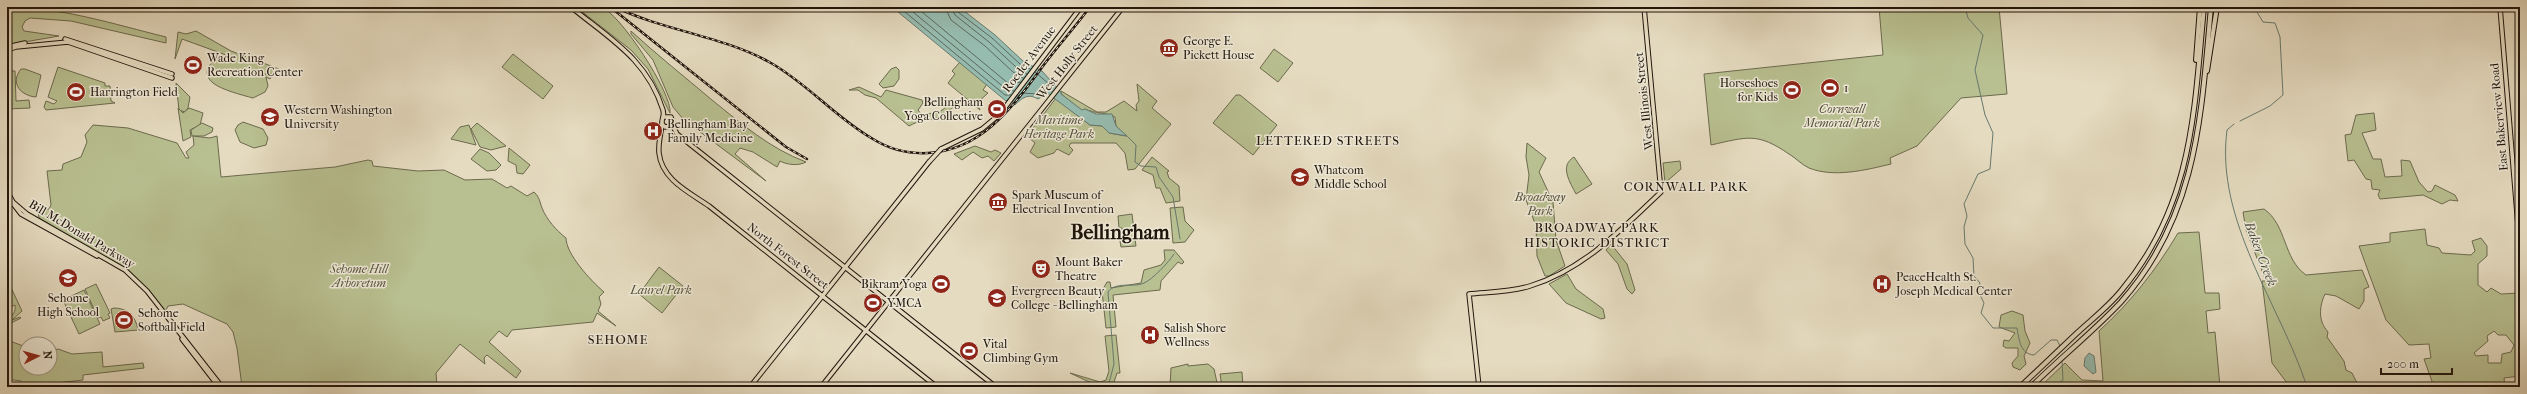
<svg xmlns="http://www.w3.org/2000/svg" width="2527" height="394" font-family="'IM FELL French Canon',serif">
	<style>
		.green { fill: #b8bf90; stroke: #6c6a4e; fill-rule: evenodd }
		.water { fill: #96bbaf; stroke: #67796e }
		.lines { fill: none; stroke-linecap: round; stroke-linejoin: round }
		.shore { stroke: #5b685e; stroke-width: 1 }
		.stream { stroke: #67796e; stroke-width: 1 }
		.major-casing { stroke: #20150c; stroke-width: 5.5 }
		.highway-casing { stroke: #20150c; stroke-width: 6 }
		.major { stroke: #e5dbc0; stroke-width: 3.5 }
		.highway { stroke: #e5dbc0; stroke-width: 4 }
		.rail-casing { stroke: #20150c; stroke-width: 2.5 }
		.rail { stroke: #eee8d6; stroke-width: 1; stroke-dasharray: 3; stroke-linecap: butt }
		.major-bridge-casing { stroke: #20150c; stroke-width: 5.5; stroke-linecap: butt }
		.major-bridge { stroke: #e5dbc0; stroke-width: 3.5 }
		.labels { text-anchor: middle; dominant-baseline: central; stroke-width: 3; stroke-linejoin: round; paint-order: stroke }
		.poi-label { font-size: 12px; fill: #20150c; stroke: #eee8d6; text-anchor: start }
		.street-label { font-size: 12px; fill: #20150c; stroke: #eee8d6 }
		.park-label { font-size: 12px; font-style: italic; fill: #55503a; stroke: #eee8d6 }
		.neighbourhood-label { font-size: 13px; letter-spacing: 1px; fill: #20150c; stroke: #eee8d6 }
		.water-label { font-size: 13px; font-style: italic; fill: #494f45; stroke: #eee8d6 }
		.town-label { font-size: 20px; font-weight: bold; fill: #20150c; stroke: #eee8d6 }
	</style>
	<rect width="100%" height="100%" fill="#e5dbc0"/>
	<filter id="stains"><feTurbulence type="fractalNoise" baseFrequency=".005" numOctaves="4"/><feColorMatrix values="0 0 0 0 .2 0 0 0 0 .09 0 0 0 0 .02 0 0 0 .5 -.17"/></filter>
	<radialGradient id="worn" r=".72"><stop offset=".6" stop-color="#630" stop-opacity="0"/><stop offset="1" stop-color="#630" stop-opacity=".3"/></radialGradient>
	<g class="green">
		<path d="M7 7C61 7 113 24 166 37V43L71 21 30 18 25 21 22 27 24 31 59 36 7 45Z"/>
		<path d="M576 7C584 7 594 5 601 7 619 12 673 94 670 113L648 69 631 50Z"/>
		<path d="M1879 7H1999L2007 94 1961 98 1917 146 1890 158 1891 164C1866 170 1834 178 1809 168 1802 165 1796 158 1789 154 1757 132 1747 137 1711 145L1704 74 1883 55Z"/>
		<path d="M196 31 231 51 279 69 276 74H265L271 77 270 79 266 77 268 86 265 92 253 98C242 95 222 90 213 83 200 73 211 57 225 59L226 55 182 39 175 59 178 32 186 34Z"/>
		<path d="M631 31C657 55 685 77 712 100 742 124 769 148 806 162 799 166 787 165 780 161L777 167 753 152 740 148 735 154 766 181 684 120 673 107 653 60 631 34Z"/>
		<polygon points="1274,49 1293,63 1278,82 1260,68"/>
		<polygon points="513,54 553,86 543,99 502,67"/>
		<polygon points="960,62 987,84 983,90 988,93 977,103 980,110 948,83 955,74 952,71"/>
		<polygon points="58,67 105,83 105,86 110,86 111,101 115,103 46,110 44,107 46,101 54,104 57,101 48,97"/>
		<polygon points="896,67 899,70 899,79 894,86 883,88 879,84 891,69"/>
		<path d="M21 69H25L41 75 36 97C22 96 9 84 21 69Z"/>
		<polygon points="7,71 15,71 16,101 29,100 30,108 7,109"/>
		<polygon points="176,83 190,97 188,108 185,112 179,110"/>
		<path d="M1137 84 1157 101 1152 108 1171 124 1135 169 1128 170 1125 153 1116 143H1071L1069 146 1073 150 1069 155 1057 149 1054 153 1038 158 1030 152 1035 143 1027 136 1056 98 1090 125 1102 126 1109 133 1126 136 1116 126 1115 117C1106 112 1095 114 1085 109L1082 111 1061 94V91L1097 112H1106L1124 101 1137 111 1136 105 1139 101Z"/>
		<path d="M859 87 881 97 886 90 922 100 923 103 918 110 921 114C939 113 941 114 952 99L957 102C940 126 930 114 909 126L876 98 865 95 858 90H849Z"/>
		<polygon points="1236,95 1240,95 1277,125 1253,155 1213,123"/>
		<polygon points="178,108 183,113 189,108 203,113 200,125 190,130 191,137 183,141"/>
		<polygon points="2374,113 2376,130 2362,133 2373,159 2381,159 2385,177 2402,176 2401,160 2410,161 2419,182 2428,192 2432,191 2435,185 2455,195 2458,201 2450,200 2442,204 2423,195 2380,199 2378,195 2380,190 2372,189 2371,180 2366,179 2354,160 2348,161 2345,135 2351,134 2356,115"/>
		<polygon points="243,122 263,129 268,138 266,145 254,148 240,142 235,130 238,125"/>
		<polygon points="202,123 213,128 212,132 204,136 192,136 191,130"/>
		<polygon points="477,123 506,146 491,150 480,147 471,129"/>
		<path d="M93 125 128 128 177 143 186 158H189L186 152 194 145 193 136 210 138 217 136 221 177 335 167 368 160 372 161 373 166 418 171 444 170 465 180 492 179 507 188 511 186 527 196 534 192C540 198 539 200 542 208 547 220 556 230 566 238 566 254 591 281 604 292L599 297 601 304 598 311 616 326 597 313 593 322 512 330 507 337 499 331 489 342 521 371 516 378 487 355 484 358 485 364 460 344 436 373 437 387H242L237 348 233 332 227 324 183 304 168 306 165 312 125 270 39 218 38 211 49 209 51 205 47 171 62 170 63 164 81 157 87 142 85 135Z"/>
		<polygon points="469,125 476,145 451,139 460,127"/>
		<polygon points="1527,143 1546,158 1539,172 1553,202 1556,240 1565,266 1549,276 1545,276 1537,256 1536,226 1526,200 1529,175 1526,157"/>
		<polygon points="975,146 991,152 995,150 1001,153 994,161 988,156 982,158 973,152 962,160 954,154"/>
		<polygon points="509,148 530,165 523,174 517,173 516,165 508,161"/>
		<polygon points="480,149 489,153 501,165 496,170 487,171 471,159"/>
		<polygon points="1152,157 1169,171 1167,172 1169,178 1179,186 1180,201 1166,203 1160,188 1156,188 1153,175 1142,170"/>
		<path d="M1574 157 1592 184 1576 194C1570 182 1559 166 1574 157Z"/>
		<polygon points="1680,161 1681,169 1665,183 1663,163"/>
		<polygon points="1183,207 1185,221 1194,230 1185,242 1173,243 1170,208"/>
		<path d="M2264 209C2287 225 2283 259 2306 275L2362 270 2369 287 2364 289V301L2359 309 2336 296 2325 294C2319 307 2318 321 2328 332L2327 337 2344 361 2346 370 2352 373 2359 387H2290L2272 363 2262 281H2266L2246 230 2243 212Z"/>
		<polygon points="1132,214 1134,230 1122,231 1122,228 1119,228 1118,216"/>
		<path d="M2425 229 2427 245 2439 248 2442 253 2471 255 2475 251 2472 241 2481 238 2487 246V256L2478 264V285L2487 292 2491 288 2501 294 2520 293V376L2504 378 2505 387H2434L2424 359 2431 358 2429 344 2409 345 2386 320 2359 246 2390 242V233ZM2494 331 2498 335H2506L2514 345 2511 352 2502 354 2501 363H2488V355L2476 356 2474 353 2488 341 2487 336Z"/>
		<polygon points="1134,231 1136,246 1121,247 1119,235 1122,235 1122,232"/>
		<path d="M2199 232 2205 293H2219L2220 309 2206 311 2208 333 2215 332 2220 387H2040L2065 363 2082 380 2103 381 2099 331C2131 302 2156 270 2178 233Z"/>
		<polygon points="1611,244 1627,264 1635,290 1632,294 1627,289 1618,264 1606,250"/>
		<polygon points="1164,250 1174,250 1184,262 1182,264 1178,262 1161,281 1160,290 1113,295 1116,327 1106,328 1102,291 1107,282 1110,282 1111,288 1141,283 1144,270 1161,265 1165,260"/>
		<polygon points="659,267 683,286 662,313 639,294"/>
		<polygon points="1567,274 1576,289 1603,309 1605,318 1601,319 1566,303 1549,284"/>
		<path d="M7 279 22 311 12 320 20 317 21 318 7 325 10 322H7V319C13 316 16 312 15 305L7 309Z"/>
		<polygon points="96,284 110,313 108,314 110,318 103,321 101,317 98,318 85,289"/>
		<polygon points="84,290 100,324 79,334 63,300"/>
		<path d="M114 308C127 308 136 316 138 330L115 332 111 309Z"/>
		<polygon points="2012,311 2023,315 2025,331 2030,343 2024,356 2026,364 2020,370 2013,367 2012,363 2018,356 2018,348 2006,348 2003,346 2004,340 2009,341 2015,333 1999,327 2001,315"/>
		<polygon points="1116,335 1120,373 1117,373 1113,385 1136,383 1137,387 1100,387 1070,373 1100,382 1106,380 1109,371 1105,336"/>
		<polygon points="7,340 26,347 26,368 50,368 50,351 58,349 72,354 102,352 103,367 143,363 144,368 83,375 83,380 21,387 21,381 7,379"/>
		<polygon points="1188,364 1188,366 1208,364 1214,369 1218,387 1170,387 1171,368"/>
		<polygon points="1242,372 1243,387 1222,387 1220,374"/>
	</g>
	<g class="water">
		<path d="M892 7H959L995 35 1023 61 1042 71 1061 92V94L1082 110 1085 109 1096 114H1112L1116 126 1127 136 1109 133 1102 126 1090 125 1047 93 1038 99C1028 93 1022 98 1015 105L1008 99 1006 101Z"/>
		<polygon points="2089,353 2094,356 2096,372 2093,374 2084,366 2085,358"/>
	</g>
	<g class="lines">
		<g class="shore">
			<polyline points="899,7 1005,95 1011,95"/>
			<polyline points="907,7 1006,89 1014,91"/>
			<polyline points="916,7 1009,84 1021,82"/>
			<polyline points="945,7 951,20 985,46 1013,72 1023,78"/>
			<polyline points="951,7 955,15 989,42 1017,68 1027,74"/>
			<polyline points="956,7 958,12 992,38 1020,64 1030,69"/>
			<polyline points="1015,98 1022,93 1038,94 1049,88 1049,84 1035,72"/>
		</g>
		<g class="stream">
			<path d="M1965 7 1968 18 1983 35 1975 70 1985 115 1993 133 1990 169 1978 174 1964 204 1967 216 1964 227 1965 244 1973 258 1974 276 1980 283 1978 291 1984 303 1981 313 1993 328H2017C2019 339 2020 354 2034 355L2051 340H2057L2060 346"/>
			<polyline points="2240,121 2270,106 2283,95 2280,37 2275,23 2263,22 2254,7"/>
			<path d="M2234 124 2227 130C2215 221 2280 304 2307 387"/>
			<polyline points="1125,134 1136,145 1135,162 1141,166 1156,167 1159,177 1173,197 1180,239"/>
			<path d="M1108 387 1114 364 1108 292C1115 281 1134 288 1144 283 1152 280 1169 262 1174 254"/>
			<polyline points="2053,387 2063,380 2062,361"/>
		</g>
		<defs>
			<g id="major">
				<path d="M571 7C610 39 647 59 663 110 665 116 661 119 662 124L665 127 671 126 673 123 671 117H664"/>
				<polyline points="2500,7 2520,250"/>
				<polyline points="65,39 172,74"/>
				<polyline points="7,47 25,43"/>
				<polyline points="7,50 16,47 68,42 172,78"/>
				<path d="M662 124C661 134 658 143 659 153 662 180 689 192 709 206L937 387"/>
				<polyline points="672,124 677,134 996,387"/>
				<polyline points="941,149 982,129 1000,114 1081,7"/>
				<polyline points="7,191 13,202 27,214 125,270 147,291 222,387"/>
				<polyline points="7,196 21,214 97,256"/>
				<polyline points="182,339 219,387"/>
				<polyline points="750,387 929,162"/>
				<polyline points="821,387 1123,7"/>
				<path d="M1479 387 1469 294C1489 292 1511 292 1530 286 1583 270 1622 229 1661 192L1644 7"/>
			</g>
			<g id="highway">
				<polyline points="2196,60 2200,7"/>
				<polyline points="2207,71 2217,7"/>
				<path d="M2020 387C2039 369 2058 351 2077 333 2092 319 2108 307 2121 291 2193 205 2194 113 2204 7"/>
				<path d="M2031 387C2060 358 2093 332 2121 302 2198 215 2201 116 2211 7"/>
			</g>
		</defs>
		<use href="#major" class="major-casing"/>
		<use href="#highway" class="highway-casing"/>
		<use href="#major" class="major"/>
		<use href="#highway" class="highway"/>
		<defs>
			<g id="rail">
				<path d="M615 7C665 31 723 36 771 63 808 84 836 118 873 139 889 149 909 154 928 153 983 150 1013 106 1043 66 1058 46 1075 27 1090 7"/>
				<polyline points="614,10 786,147 807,159"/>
			</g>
		</defs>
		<use href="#rail" class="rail-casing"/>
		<use href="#rail" class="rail"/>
		<defs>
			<polyline id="major-bridge" points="929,162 941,149"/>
		</defs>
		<use href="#major-bridge" class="major-bridge-casing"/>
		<use href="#major-bridge" class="major-bridge"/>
	</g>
	<defs>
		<symbol id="museum-disc" viewBox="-11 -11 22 22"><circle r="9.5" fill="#8f2418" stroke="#eee8d6"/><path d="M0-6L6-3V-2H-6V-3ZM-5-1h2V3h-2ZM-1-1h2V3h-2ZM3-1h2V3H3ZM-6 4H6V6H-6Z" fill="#fff"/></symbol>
		<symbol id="stadium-disc" viewBox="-11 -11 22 22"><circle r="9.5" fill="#8f2418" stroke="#eee8d6"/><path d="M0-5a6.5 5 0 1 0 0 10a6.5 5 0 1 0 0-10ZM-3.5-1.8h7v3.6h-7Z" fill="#fff"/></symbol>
		<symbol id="university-disc" viewBox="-11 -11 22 22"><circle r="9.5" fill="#8f2418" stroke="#eee8d6"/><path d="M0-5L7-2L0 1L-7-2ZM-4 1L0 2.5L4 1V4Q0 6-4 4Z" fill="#fff"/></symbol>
		<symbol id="hospital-disc" viewBox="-11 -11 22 22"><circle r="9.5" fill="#8f2418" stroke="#eee8d6"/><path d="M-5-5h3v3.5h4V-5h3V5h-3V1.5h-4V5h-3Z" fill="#fff"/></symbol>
		<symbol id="school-disc" viewBox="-11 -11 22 22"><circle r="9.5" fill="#8f2418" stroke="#eee8d6"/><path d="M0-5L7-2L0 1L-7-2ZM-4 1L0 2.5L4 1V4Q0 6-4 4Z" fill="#fff"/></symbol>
		<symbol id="theatre-disc" viewBox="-11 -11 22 22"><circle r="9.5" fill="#8f2418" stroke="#eee8d6"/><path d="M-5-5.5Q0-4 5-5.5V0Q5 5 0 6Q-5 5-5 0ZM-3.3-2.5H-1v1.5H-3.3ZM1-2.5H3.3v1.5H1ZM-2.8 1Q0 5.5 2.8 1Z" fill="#fff"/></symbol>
	</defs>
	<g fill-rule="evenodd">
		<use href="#museum-disc" x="1158" y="37" width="22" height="22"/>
		<use href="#stadium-disc" x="182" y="54" width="22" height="22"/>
		<use href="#stadium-disc" x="1819" y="77" width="22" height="22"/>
		<use href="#stadium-disc" x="1781" y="79" width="22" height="22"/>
		<use href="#stadium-disc" x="65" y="81" width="22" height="22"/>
		<use href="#stadium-disc" x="986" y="98" width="22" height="22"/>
		<use href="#university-disc" x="259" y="106" width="22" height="22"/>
		<use href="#hospital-disc" x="642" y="120" width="22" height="22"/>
		<use href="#school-disc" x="1289" y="166" width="22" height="22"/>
		<use href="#museum-disc" x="987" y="191" width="22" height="22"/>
		<use href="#theatre-disc" x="1030" y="258" width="22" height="22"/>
		<use href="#school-disc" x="57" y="267" width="22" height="22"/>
		<use href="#stadium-disc" x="930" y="273" width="22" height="22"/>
		<use href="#hospital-disc" x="1871" y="273" width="22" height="22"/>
		<use href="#university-disc" x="986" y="287" width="22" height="22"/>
		<use href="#stadium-disc" x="862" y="292" width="22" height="22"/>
		<use href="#stadium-disc" x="113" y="309" width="22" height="22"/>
		<use href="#hospital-disc" x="1139" y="324" width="22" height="22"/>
		<use href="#stadium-disc" x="958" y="340" width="22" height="22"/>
	</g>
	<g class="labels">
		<g class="poi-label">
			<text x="1183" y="41">George E.<tspan x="1183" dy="14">Pickett House</tspan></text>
			<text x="207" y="58">Wade King<tspan x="207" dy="14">Recreation Center</tspan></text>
			<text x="1778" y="83" text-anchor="end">Horseshoes<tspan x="1778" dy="14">for Kids</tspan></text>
			<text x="1844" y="88">1</text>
			<text x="90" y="92">Harrington Field</text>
			<text x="983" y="102" text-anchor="end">Bellingham<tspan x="983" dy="14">Yoga Collective</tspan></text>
			<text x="284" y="110">Western Washington<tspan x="284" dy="14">University</tspan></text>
			<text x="667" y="124">Bellingham Bay<tspan x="667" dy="14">Family Medicine</tspan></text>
			<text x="1314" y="170">Whatcom<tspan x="1314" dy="14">Middle School</tspan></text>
			<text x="1012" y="195">Spark Museum of<tspan x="1012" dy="14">Electrical Invention</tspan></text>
			<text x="1055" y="262">Mount Baker<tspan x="1055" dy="14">Theatre</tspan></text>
			<text x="1896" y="277">PeaceHealth St.<tspan x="1896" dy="14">Joseph Medical Center</tspan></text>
			<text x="927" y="284" text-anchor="end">Bikram Yoga</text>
			<text x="1011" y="291">Evergreen Beauty<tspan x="1011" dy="14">College - Bellingham</tspan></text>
			<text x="68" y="298" text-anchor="middle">Sehome<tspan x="68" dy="14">High School</tspan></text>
			<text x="887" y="303">YMCA</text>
			<text x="138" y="313">Sehome<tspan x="138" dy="14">Softball Field</tspan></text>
			<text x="1164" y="328">Salish Shore<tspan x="1164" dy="14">Wellness</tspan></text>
			<text x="983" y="344">Vital<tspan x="983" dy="14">Climbing Gym</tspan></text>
		</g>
		<g class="street-label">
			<text transform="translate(1029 59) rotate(-53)">Roeder Avenue</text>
			<text transform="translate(1067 62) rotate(-52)">West Holly Street</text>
			<text transform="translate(1644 101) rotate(-96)">West Illinois Street</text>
			<text transform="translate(2499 117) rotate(-95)">East Bakerview Road</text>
			<text transform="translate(82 234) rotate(31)">Bill McDonald Parkway</text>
			<text transform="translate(788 256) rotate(38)">North Forest Street</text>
		</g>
		<g class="park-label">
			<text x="1842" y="109">Cornwall<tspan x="1842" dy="14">Memorial Park</tspan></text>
			<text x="1059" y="120">Maritime<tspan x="1059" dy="14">Heritage Park</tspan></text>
			<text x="1540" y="197">Broadway<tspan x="1540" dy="14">Park</tspan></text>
			<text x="359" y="269">Sehome Hill<tspan x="359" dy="14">Arboretum</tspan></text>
			<text x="661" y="290">Laurel Park</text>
		</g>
		<g class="neighbourhood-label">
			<text x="1328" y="140">LETTERED STREETS</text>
			<text x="1686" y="186">CORNWALL PARK</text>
			<text x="1597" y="227">BROADWAY PARK<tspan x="1597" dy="15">HISTORIC DISTRICT</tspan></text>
			<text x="618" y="339">SEHOME</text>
		</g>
		<g class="water-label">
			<text transform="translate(2261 254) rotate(69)">Baker Creek</text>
		</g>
		<g class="town-label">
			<text x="1120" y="232">Bellingham</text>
		</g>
	</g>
	<rect width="2527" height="394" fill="none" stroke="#e5dbc0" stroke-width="24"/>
	<rect x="8" y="8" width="2511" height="378" fill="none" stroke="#20150c" stroke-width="2"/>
	<rect x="12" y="12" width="2503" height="370" fill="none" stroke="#20150c"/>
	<g transform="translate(38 356) rotate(84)"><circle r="19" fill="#eee8d6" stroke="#9c9485"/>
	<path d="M0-3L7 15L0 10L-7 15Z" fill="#8f2418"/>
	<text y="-6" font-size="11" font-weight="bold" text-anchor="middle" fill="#20150c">N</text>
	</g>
	<path d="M2381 368v6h71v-6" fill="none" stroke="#20150c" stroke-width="2"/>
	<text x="2387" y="368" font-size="12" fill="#20150c" stroke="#eee8d6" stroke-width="3" paint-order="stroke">200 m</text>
	<rect width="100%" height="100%" filter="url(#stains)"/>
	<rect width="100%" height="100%" fill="url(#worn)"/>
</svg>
